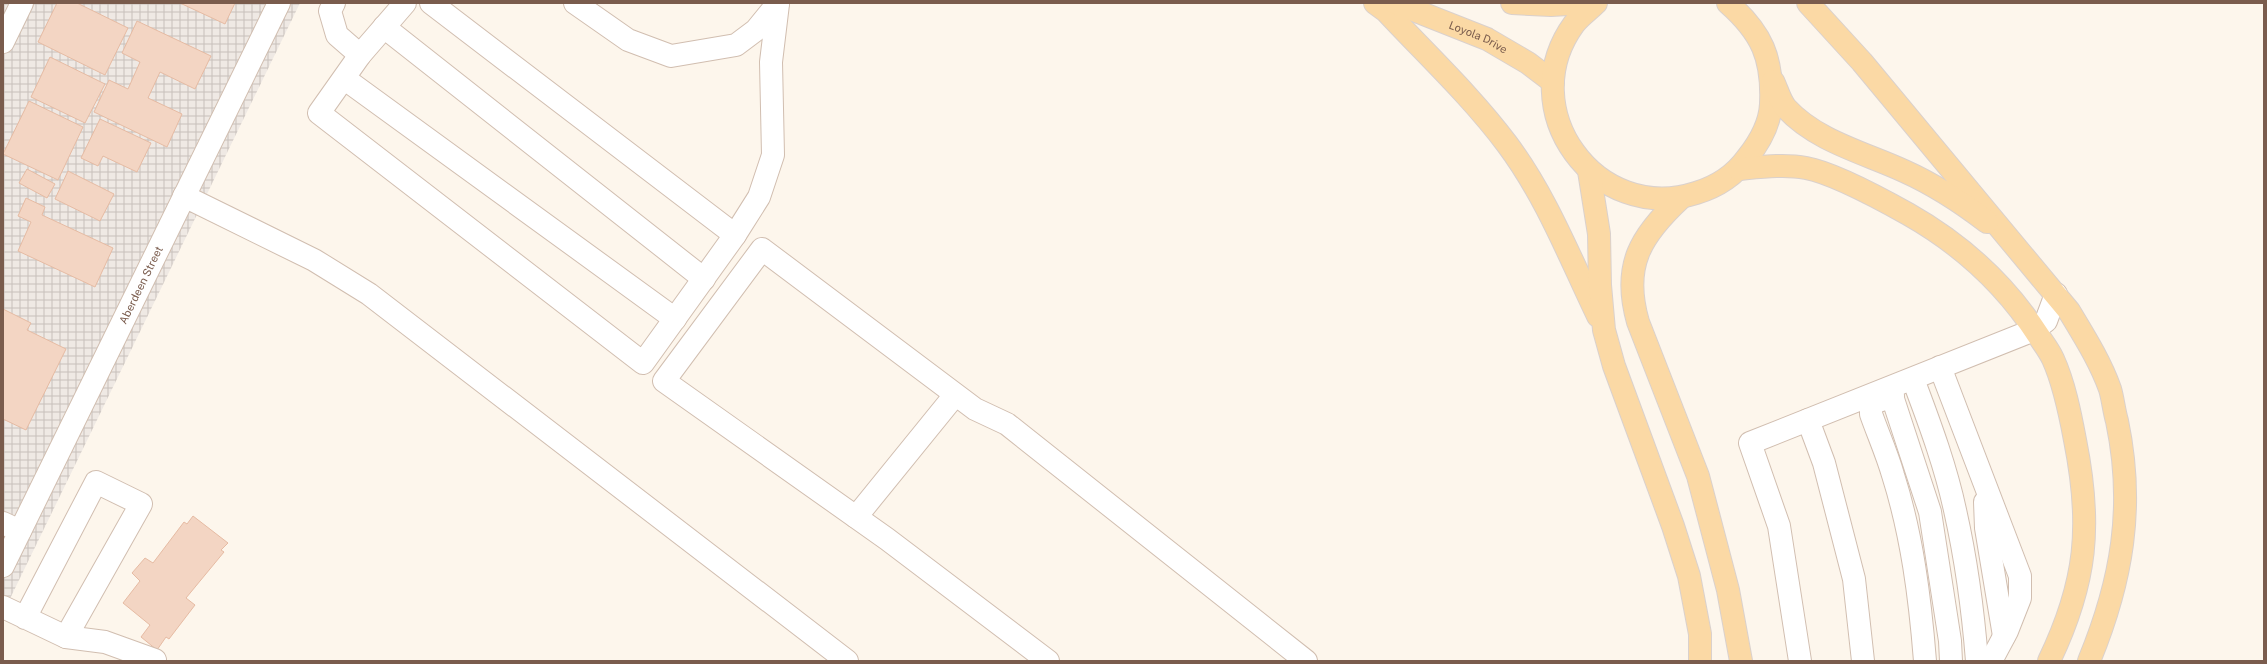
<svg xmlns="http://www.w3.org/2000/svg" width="2267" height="664" font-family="'Public Sans',sans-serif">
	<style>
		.industrial { fill: url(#industrial-grid) }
		.building { fill: #f3d5c3; stroke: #e6bba3 }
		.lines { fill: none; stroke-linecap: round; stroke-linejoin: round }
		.minor-casing { stroke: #d1beb0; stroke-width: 24 }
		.major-casing { stroke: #dad1cd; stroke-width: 24 }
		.minor { stroke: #fff; stroke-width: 22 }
		.major { stroke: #fbd9a5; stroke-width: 22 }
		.labels { text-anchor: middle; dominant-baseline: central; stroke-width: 3; stroke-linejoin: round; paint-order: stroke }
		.street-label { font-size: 11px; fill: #7a5c4d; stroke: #fffaf3 }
	</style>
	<defs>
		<pattern id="industrial-grid" width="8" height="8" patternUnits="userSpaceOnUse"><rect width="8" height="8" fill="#efe9e4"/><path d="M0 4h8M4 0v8" fill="none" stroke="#c7c0bb"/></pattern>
	</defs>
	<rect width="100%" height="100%" fill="#fdf6ec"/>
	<polygon class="industrial" points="3,3 300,3 3,613"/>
	<g class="building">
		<polygon points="57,3 77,3 128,28 105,75 38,42"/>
		<polygon points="180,3 235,3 225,24"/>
		<polygon points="137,21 211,56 195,89 160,72 148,98 182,114 167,147 94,112 109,80 128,89 140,62 122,53"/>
		<polygon points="50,57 105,84 85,123 31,97"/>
		<polygon points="29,101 83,127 58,180 3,154"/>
		<polygon points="100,119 151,143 137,172 103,156 98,166 81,158"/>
		<polygon points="27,169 55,184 47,198 19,183"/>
		<polygon points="68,171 114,194 100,221 55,199"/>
		<polygon points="26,198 45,207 42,215 113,248 95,287 18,251 31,222 18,216"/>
		<polygon points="3,309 31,323 27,330 66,349 26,430 3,419"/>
		<polygon points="193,516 228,543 221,550 224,552 186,598 195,605 169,639 166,637 157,650 141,637 150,625 123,603 140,581 132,573 145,558 153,563 184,522 187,524"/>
	</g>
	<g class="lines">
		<defs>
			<g id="minor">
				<polyline points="334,3 330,11 337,35 360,55"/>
				<polyline points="405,3 360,55 319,113 643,363 735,235 759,197 773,155 771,62 778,4"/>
				<polyline points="431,3 735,235"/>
				<polyline points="575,3 628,40 671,56 736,45 756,30 778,3"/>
				<polyline points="384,27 704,279"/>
				<polyline points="3,42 22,3"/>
				<polyline points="345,79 675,319"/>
				<polyline points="184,196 314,260 369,294 847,661"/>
				<polyline points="1940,367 2020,576 2020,598 2007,631 1991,661"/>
				<path d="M1916 387C1931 427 1946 468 1955 510 1966 559 1973 610 1977 661"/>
				<polyline points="1892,396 1930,512 1950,641 1951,661"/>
				<path d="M1893 396 1876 402 1871 407V414C1878 434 1887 454 1893 475 1912 535 1920 598 1925 661"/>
				<polyline points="1808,420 1824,463 1854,579 1863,661"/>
				<polyline points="1985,502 1986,528 2004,636"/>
				<polyline points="856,517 955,395"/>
				<polyline points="3,523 20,531"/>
				<path id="s1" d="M3 566 279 3"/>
				<polyline points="3,607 66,637 141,504 96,482 25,618"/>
				<polyline points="66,637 105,642 155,660"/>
				<polyline points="1048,661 887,539 664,381 762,249 975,409 1007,424 1306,661"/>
				<polyline points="1800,661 1779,526 1750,443 2034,330 2046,321 2056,294"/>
			</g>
			<g id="major">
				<path d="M1375 3 1386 11C1427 55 1471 96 1507 144 1546 196 1570 258 1598 316"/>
				<path id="s2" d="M1396 3 1487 39 1528 63 1553 82"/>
				<polyline points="1512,3 1551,5 1585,3"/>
				<path d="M1596 3C1589 10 1580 16 1574 24 1512 109 1596 225 1696 193 1716 187 1734 176 1747 158 1759 143 1770 124 1771 104 1773 58 1762 33 1728 3"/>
				<path d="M1808 3 1862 62 2069 311C2084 336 2100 361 2110 389 2113 399 2114 411 2117 421 2135 507 2122 581 2089 661"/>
				<path d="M1773 81C1777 89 1780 101 1786 108 1816 141 1865 153 1904 171 1933 184 1961 202 1987 222"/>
				<path d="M1739 169C1761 167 1785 164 1806 168 1834 173 1883 200 1908 214 1961 244 2005 284 2038 335 2043 343 2049 350 2053 359 2064 383 2070 413 2075 440 2092 525 2087 582 2049 661"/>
				<polyline points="1589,171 1599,234 1600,285 1604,330 1614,366 1673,526 1689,576 1700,634 1700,661"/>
				<path d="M1681 198C1640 236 1622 266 1638 322L1698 476 1728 590 1741 661"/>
			</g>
		</defs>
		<use href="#minor" class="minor-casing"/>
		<use href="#major" class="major-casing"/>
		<use href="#minor" class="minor"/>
		<use href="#major" class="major"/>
	</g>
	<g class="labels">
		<g class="street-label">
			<text stroke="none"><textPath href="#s2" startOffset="89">Loyola Drive</textPath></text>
			<text stroke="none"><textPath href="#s1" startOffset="313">Aberdeen Street</textPath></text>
		</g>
	</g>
	<rect width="2267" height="664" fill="none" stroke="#7a5c4d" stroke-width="8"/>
</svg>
